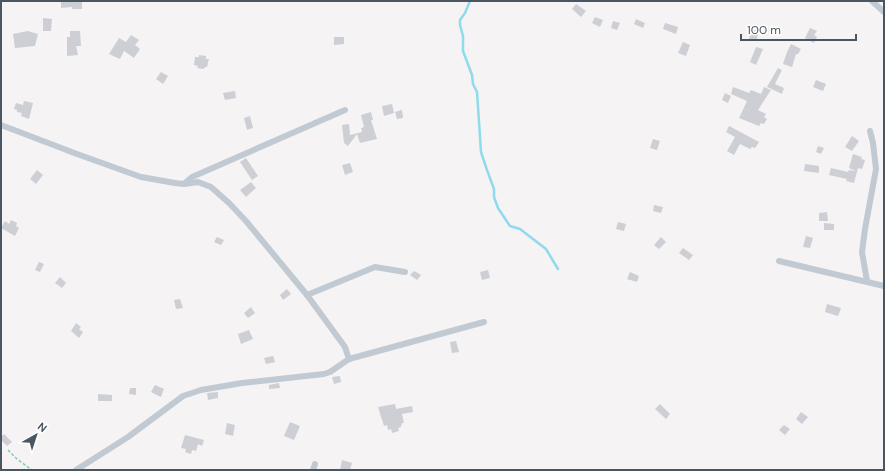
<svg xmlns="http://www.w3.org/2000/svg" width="885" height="471" font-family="'DM Sans',sans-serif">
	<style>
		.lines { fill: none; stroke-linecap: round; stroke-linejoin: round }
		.stream { stroke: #90daee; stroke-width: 2.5 }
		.building { fill: #cdcfd5 }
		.path { stroke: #7ad0a6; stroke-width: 1.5; stroke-dasharray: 3 2; stroke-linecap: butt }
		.street { stroke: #c1cad2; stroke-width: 6 }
	</style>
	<rect width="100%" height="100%" fill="#f5f3f3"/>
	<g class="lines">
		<polyline class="stream" points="470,1 465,13 460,20 460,25 463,36 463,51 472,75 473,84 477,92 481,152 487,170 494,189 494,197 498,208 510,226 520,229 546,249 558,269"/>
	</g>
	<g class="building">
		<polygon points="61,1 82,1 82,9 72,9 72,7 61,8"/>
		<polygon points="576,4 586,11 581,17 572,9"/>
		<polygon points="595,17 603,20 600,27 592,23"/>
		<polygon points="43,18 52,19 51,31 43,31"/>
		<polygon points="636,19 645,23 643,28 634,24"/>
		<polygon points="613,21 620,23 617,30 611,28"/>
		<polygon points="665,23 678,27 676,34 663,29"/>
		<polygon points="810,28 817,31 814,35 817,37 814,43 805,38"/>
		<polygon points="752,29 759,32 756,41 749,39"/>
		<polygon points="28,31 38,34 35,46 15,48 13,34"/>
		<polygon points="70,31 80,31 81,46 76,46 78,55 67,56 67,37 70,37"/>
		<polygon points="131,35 139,40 135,45 140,49 134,58 124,51 120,59 109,54 119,38 126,42"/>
		<polygon points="334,37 344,37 344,44 334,45"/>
		<polygon points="683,42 690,45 686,56 678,53"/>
		<polygon points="791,44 801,49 798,54 796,54 792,67 783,64 787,52"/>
		<polygon points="756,47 763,49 756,65 750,62"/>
		<polygon points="199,55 206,56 206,59 209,59 207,67 205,67 204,69 197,68 198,66 194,65 195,57 199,57"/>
		<polygon points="778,68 782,70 775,84 784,88 782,94 767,87"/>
		<polygon points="161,72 168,76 163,84 156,79"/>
		<polygon points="816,80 826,84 823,91 813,87"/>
		<polygon points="733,87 749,93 751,90 761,94 764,87 771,90 758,110 766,114 764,117 767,119 764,124 761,123 759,126 739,118 747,101 731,94"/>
		<polygon points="235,91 236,98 225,100 223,93"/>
		<polygon points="725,93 731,96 728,103 722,100"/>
		<polygon points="24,101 33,103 29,119 21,116 22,113 17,112 17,110 14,109 16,103 23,105"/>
		<polygon points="392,104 394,113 384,116 382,106"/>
		<polygon points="402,110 403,118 397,119 395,112"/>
		<polygon points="371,112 373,120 371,120 377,139 360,143 357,134 348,146 344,143 342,125 349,124 350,135 362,132 361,128 364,127 361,115"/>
		<polygon points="250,116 253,128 247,130 244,118"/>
		<polygon points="729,126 759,142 755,148 752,147 750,149 740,144 734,155 727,151 735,137 726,132"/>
		<polygon points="852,136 859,141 852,151 845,147"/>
		<polygon points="653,139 660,141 657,150 650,148"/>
		<polygon points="818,146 824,148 821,154 816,152"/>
		<polygon points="853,154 862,157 861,159 865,160 862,169 858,168 854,183 846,181 847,179 829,175 831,168 848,172 849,170 856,171 849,168"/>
		<polygon points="246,158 258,176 252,180 240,162"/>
		<polygon points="350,163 353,172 345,175 342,165"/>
		<polygon points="805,164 819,166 819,173 804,171"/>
		<polygon points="37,170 43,175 36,184 30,179"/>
		<polygon points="251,182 256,188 246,197 240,190"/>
		<polygon points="654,205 663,207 661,213 653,211"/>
		<polygon points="827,212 828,221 819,221 819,213"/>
		<polygon points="11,220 17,223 16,226 19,228 15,236 1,228 5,221 9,224"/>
		<polygon points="618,222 626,224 624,231 616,229"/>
		<polygon points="824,223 834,224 834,230 824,230"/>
		<polygon points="806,236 813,238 810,248 803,247"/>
		<polygon points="217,237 224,240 221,245 214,242"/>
		<polygon points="661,237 666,242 659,249 654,245"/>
		<polygon points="683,248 693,255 689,260 679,253"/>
		<polygon points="39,262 44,264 40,272 35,270"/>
		<polygon points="488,270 490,278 482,280 480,272"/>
		<polygon points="414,271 421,275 417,280 410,275"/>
		<polygon points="630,272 639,276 637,282 627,279"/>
		<polygon points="60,277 66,283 62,288 55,283"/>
		<polygon points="287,289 291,294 283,300 280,295"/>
		<polygon points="180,299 183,308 176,309 174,300"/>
		<polygon points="827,304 841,308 838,316 825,312"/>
		<polygon points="251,307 255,313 248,318 244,313"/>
		<polygon points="76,323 81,327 79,329 83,332 79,338 71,331"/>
		<polygon points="249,330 253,339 241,344 238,334"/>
		<polygon points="456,341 459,352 452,353 450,342"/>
		<polygon points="273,356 275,362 266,364 264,358"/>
		<polygon points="340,376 341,382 334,384 332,377"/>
		<polygon points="279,383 280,388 269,389 269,385"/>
		<polygon points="155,385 164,389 161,397 151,392"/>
		<polygon points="130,388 136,388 136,395 129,394"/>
		<polygon points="218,392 218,398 208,400 207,393"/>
		<polygon points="98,394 112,395 112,401 98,401"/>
		<polygon points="395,404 396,409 412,406 413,412 402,414 404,423 402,423 401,427 398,428 399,431 392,433 391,429 388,430 387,425 384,426 378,407"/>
		<polygon points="660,404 670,414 666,419 655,409"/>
		<polygon points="801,412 808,417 802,424 796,419"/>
		<polygon points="290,422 300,426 294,440 284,436"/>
		<polygon points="227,423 235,425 233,436 225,434"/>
		<polygon points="784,425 790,429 785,435 779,430"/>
		<polygon points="4,434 12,442 7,446 1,440 1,437"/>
		<polygon points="185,435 204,440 202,446 198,444 196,451 192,450 191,454 185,452 186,449 181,448"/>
		<polygon points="342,460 352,463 350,470 340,470"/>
	</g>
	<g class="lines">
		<polyline class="path" points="8,450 17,459 32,470"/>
		<g class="street">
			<polyline points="872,1 884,12"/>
			<polyline points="1,125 77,154 141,177 175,183 184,184 198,182 211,187 229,203 246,221 307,295 345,347 349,359 330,372 324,374 242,383 201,390 183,396 128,437 76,470"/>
			<polyline points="185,183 192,177 345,110"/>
			<polyline points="779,261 884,286"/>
			<polyline points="867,281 862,252 865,229 876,169 873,143 870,131"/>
			<polyline points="307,295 375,267 405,272"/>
			<polyline points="349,359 484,322"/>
			<polyline points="313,470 315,464"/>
		</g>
	</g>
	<rect width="885" height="471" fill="none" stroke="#4a5661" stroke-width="4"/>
	<g transform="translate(36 435) rotate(39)" stroke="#ffffff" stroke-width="3" paint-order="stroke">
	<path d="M0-3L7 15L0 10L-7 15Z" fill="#4a5661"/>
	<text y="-6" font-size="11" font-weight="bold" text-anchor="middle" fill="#4a5661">N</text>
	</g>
	<path d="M741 34v6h115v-6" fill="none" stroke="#4a5661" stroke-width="2"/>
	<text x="747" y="34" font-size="12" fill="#4a5661" stroke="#ffffff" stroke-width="3" paint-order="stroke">100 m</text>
</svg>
